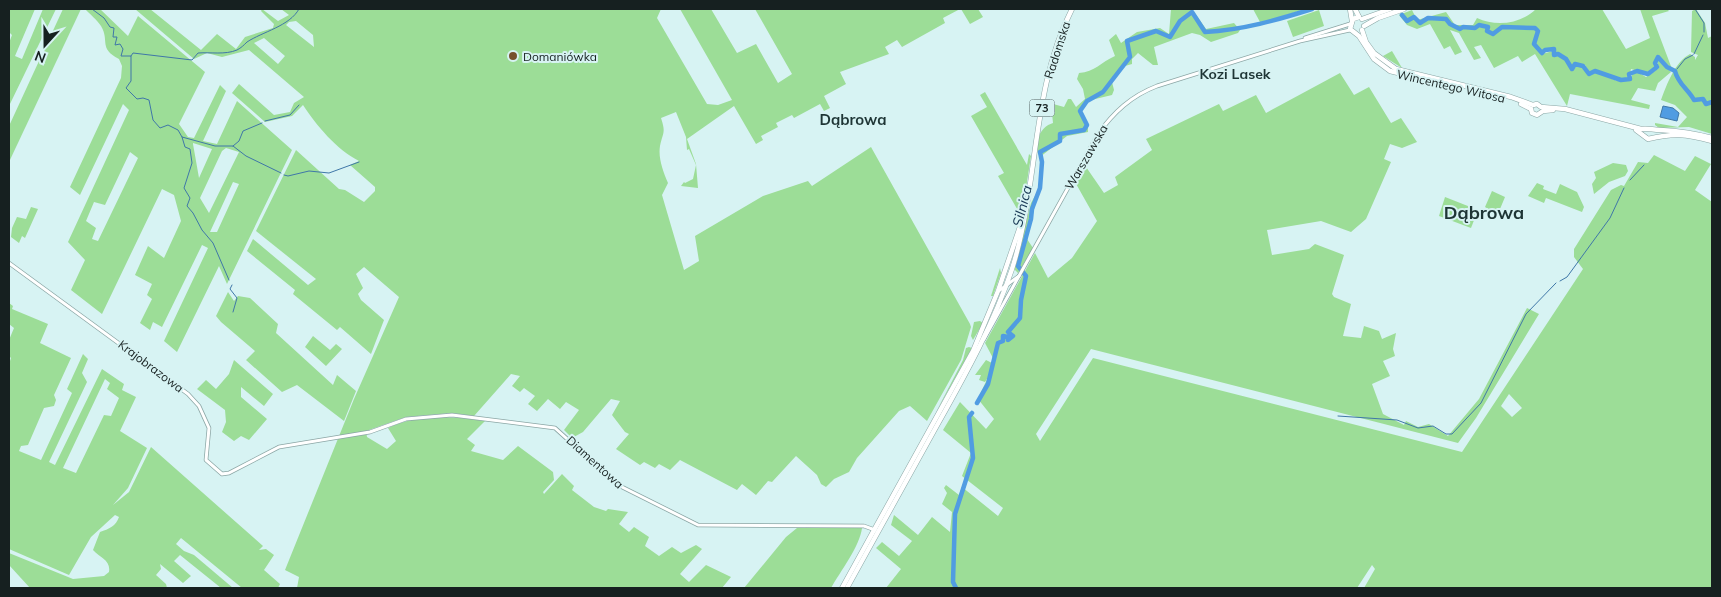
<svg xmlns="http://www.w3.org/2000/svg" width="1721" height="597" font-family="Mulish,sans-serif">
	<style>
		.green { fill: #9cdd97; fill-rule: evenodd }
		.water { fill: #509ce2; stroke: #3f77a8 }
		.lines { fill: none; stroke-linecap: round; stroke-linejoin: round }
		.stream { stroke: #3f77a8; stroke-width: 1 }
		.river { stroke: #509ce2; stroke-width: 4.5 }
		.minor-casing { stroke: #8ba6a5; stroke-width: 4.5 }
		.major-casing { stroke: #8ba6a5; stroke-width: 5.5 }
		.minor { stroke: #fff; stroke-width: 3 }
		.major { stroke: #fff; stroke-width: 4.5 }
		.poi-dot { fill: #77512d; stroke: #d7f3f3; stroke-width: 2 }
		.labels { text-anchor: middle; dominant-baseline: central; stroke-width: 4; stroke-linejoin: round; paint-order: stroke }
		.shield { fill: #d7f3f3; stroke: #505f5f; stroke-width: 1 }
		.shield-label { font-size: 11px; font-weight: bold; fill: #162020 }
		.street-label { font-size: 12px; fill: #162020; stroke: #d7f3f3 }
		.poi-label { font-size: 12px; fill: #162020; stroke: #d7f3f3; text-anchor: start }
		.neighbourhood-label { font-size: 14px; font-weight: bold; fill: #1e3535; stroke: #d7f3f3 }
		.water-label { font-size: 14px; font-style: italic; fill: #163552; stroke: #d7f3f3 }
		.quarter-label { font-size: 15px; font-weight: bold; fill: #1e3535; stroke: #d7f3f3 }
		.district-label { font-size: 18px; font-weight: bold; fill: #1e3535; stroke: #d7f3f3 }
	</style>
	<rect width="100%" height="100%" fill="#d7f3f3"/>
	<g class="green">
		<polygon points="9,9 35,9 15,56 22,59 43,9 56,9 9,106 9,43 12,35 9,32"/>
		<polygon points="63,9 81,9 9,162 9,126"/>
		<path d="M85 9H100L128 36 138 16 205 72 179 124 188 137 194 138 220 85 226 91 203 141 217 144 237 101 292 150 227 284 219 266 177 352 164 341 208 248 202 245 162 327 153 322 150 330 140 323 152 299 147 295 152 284 135 275 148 246 164 258 181 221 174 195 162 189 102 314 71 290 85 260 68 242 129 110 123 104 80 195 70 187 121 78 122 66 119 59C98 48 110 41 101 26 97 20 90 14 85 9ZM193 143 212 149 199 178 193 144ZM226 148 239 152 209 213 200 198 222 151ZM130 152 138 158 98 241 92 239 96 228 86 221 94 202 105 205ZM233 182 239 184 217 232H210Z"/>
		<path d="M135 9H150L201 50 217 34 236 49 245 37 273 28 274 24 261 11 262 9 278 21 289 15 281 9H661L657 18 707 104 718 105 732 100 680 9H711L737 53 756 44 778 83 792 74 755 9H960L943 18 945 23 902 47 897 40 885 47 889 54 840 72 846 84 824 96 830 108 824 111 820 104 794 118 792 115 776 123 778 127 761 136 763 140 756 144 734 106 687 139 696 164 698 188 681 186 684 182 685 183 693 179 696 165 689 149 687 150 686 137 676 112 661 118C666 133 663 132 660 146 658 158 663 171 668 183L662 195 684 270 699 261 695 236 763 196 808 181 812 186 871 147 970 324 971 327 961 360 927 421 910 406 899 411 857 458 849 472 834 479 826 487 821 484 817 475 796 456 772 482 768 481 756 495 742 484 737 490 680 460 670 470 659 464 655 468 644 462 640 465 616 449 629 434 625 432 612 415 620 401 611 399 583 432 572 438 564 430 579 410 566 402 560 409 548 399 537 411 528 404 535 396 524 388 520 392 512 386 520 376 511 374 474 416 452 413 406 417 366 431 367 437 387 449 396 441 388 428C416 414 454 416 485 421L467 439 475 445 471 451 503 460 518 446 553 472 554 480 543 492 544 494 562 474 574 486 572 490 594 507 606 511 608 509 628 512 619 524 629 532 634 527 649 537 645 546 659 556 672 547 681 553 696 545 702 549 680 574 689 582 706 565 731 577 722 588H297L299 577 285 570 354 399 399 297 364 267 356 274 363 288 358 294 361 300 384 320 371 354 340 327 337 330 293 294 295 290 247 251 253 239 308 285 316 279 256 231 296 150 339 189 345 190 364 202 375 191V187L350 165 359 161C336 149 317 126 303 105L292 116 265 122 232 93 239 84 274 115 290 112 294 103 304 97 249 50 222 57 207 53 194 59ZM296 21 313 35 314 47 286 25 289 22ZM264 38 285 56 278 64 254 43Z"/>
		<polygon points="961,9 978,9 983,17 970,24"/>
		<path d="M1171 9H1192L1206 29 1234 23 1240 30 1238 33 1211 42 1200 35 1192 33 1154 47 1158 65H1153L1138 53 1132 59V64L1125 66 1112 82 1114 90 1112 95 1087 101 1080 112 1088 126V132L1067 136 1040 157C1033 145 1039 127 1053 123L1052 113 1046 108V102L1064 107 1068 99H1071L1076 107 1085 99 1083 89 1077 79 1079 73C1095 72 1101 62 1115 56L1109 40 1116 34 1121 43 1137 32 1160 28 1169 34Z"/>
		<polygon points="1253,9 1305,9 1271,20 1260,22"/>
		<path d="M1536 9H1602L1626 49 1650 38 1640 9H1667L1669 11 1652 16 1672 69 1659 57 1654 63 1658 65 1647 74 1631 69 1629 79 1615 78 1595 70 1589 72 1585 65 1575 64 1572 68 1562 54 1554 55V49H1545L1542 52 1535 43 1540 30C1533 26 1526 27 1519 26L1524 29 1531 28 1538 31 1533 43 1542 54 1553 51 1554 56H1562L1572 70 1577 66 1585 67 1589 75 1596 72 1617 81H1630L1634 70 1646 77 1659 68 1657 61 1660 60 1671 72 1658 83 1655 91 1638 88 1631 100 1650 105 1649 109 1570 94 1567 106 1535 54 1522 62 1518 56 1494 68 1481 45 1474 47 1481 58 1474 60 1459 33 1450 30 1462 52 1455 55 1450 46 1444 49 1430 24 1417 29 1407 25 1399 15 1412 10 1417 20 1446 12 1455 25H1473L1477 18C1496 27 1521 24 1536 9Z"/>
		<path d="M1696 9 1705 23 1708 38 1712 36V134L1689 127 1659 128 1655 125V123L1678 127 1687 117 1675 105 1661 100C1667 84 1675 62 1690 54L1695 57V60L1698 55 1691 52 1692 11Z"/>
		<polygon points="1319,10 1324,26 1293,37 1287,21"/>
		<polygon points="1392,51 1402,68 1383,56"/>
		<path d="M1340 73 1354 95 1369 87 1391 123 1401 118 1417 142 1402 148 1390 144 1384 159 1391 162 1366 219 1351 232 1321 221 1267 230 1272 255 1309 249 1315 244 1344 255 1332 294 1334 297 1351 304 1343 336 1361 338 1364 326 1379 331 1382 339 1396 333 1393 349 1395 356 1383 361 1390 376 1372 384 1383 414 1404 425 1406 421 1418 427 1429 424 1448 436 1479 399 1527 308 1539 314 1476 418 1458 443 1091 349 1036 434 1040 441 1093 358 1462 452 1583 269 1574 257V249L1611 190 1621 185 1624 186 1638 162 1648 163 1654 155 1685 171 1695 156 1711 164 1695 190 1712 202V588H1364L1375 569 1372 565 1357 588H886L901 569 876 548 882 542 899 556 912 541 891 525 894 515 918 535 932 517 950 532 952 512 942 504 947 493 944 488 946 485 959 495 962 487 998 516 1003 508 962 476 971 453 943 430 960 402 986 429 994 419 978 399 988 377 985 382 979 380 981 375H975L986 360 992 363 994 360 985 343 1035 253 1048 278 1072 258 1097 221 1075 182 1084 164 1104 193 1118 185 1115 177 1152 150 1146 139 1219 104 1223 111 1256 95 1266 113ZM1509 394 1522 408 1512 417 1501 406Z"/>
		<polygon points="985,92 1027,165 1029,154 1031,156 1022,214 1020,214 998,176 1004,173 971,116 987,107 980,95"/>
		<polygon points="1613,163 1626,165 1628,171 1625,176 1609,182 1594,194 1592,184 1596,178 1594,172"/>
		<polygon points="1537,183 1544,186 1543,189 1556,194 1560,184 1577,192 1584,207 1582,212 1546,198 1544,203 1528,196"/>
		<polygon points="1039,189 1027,239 1033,248 1018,273 1014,269 1031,203"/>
		<polygon points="1492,191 1505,197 1500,209 1493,212 1485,207"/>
		<polygon points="1445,197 1478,210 1471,228 1439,216"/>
		<polygon points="31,207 38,209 25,238 22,236 19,243 11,237 12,228 17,217 26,219"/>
		<polygon points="1000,268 1001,273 993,296 991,296"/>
		<polygon points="228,292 234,301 238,296 250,298 278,324 276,333 333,385 337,375 356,391 344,421 297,385 282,392 246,360 255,351 221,322 216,316"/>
		<path d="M9 303 13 306 12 309 48 324 40 343 71 358 54 395 56 400 54 406 44 408 28 445 21 446 19 451 41 460 72 393 67 389 83 354 88 359 82 373 87 382 49 462 55 465 102 369 124 384 122 390 136 397 120 431 147 448 128 488 113 505 129 492 151 447 263 546 259 550 266 549 274 555 264 570 280 584 278 588H242L181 538 176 544 184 551 194 555 233 588H221L180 555 174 561 191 576 183 583 160 564 161 569 156 575 166 584 167 588H30L9 565V553L73 579 104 576 109 572C111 560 100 558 93 550L100 532C109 529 116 526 119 517L115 515 91 537 69 575 9 549V364L11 358 9 356V340L14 328 9 324ZM105 379 110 383 107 389 119 398 111 416 104 415 76 473 63 468Z"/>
		<polygon points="980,321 983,323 973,340 971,336 974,322"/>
		<polygon points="313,336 330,350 336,344 342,349 326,366 305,347"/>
		<polygon points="969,347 972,348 936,412 963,360 966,348"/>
		<polygon points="234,360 273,394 264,406 241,387 241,397 267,419 249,440 241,436 234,441 222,432 226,422 225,410 197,389 206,380 216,389 229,374"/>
		<path d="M859 527 862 528C860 546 840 572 831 588H744L786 537 797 528Z"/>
	</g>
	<polygon class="water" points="1663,106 1673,108 1679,113 1677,121 1660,117"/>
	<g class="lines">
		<g class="stream">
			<polyline points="92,9 104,18 110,27 114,28 113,37 117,37 115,45 120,44 123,49 121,56 131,56 131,81 126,88 137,99 143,98 149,100 153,120 160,128 168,125 178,130 182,137 215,146 233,146 246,156 281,173"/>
			<polyline points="1695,9 1704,23 1704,32"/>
			<polyline points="1694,54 1703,35"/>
			<path d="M131 56 133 53 192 60 198 53C211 52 225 55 237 50 241 48 244 45 247 42 262 32 290 26 299 9"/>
			<polyline points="1677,69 1685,59 1693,55"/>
			<polyline points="265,121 290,115 299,105"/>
			<polyline points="182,137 185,147 190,149 192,163 184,188 190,198 187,206 193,213 202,230 213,243 229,280"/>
			<polyline points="233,146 239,141 243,131 262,123"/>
			<polyline points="284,175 288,176 309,171 329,173 359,162"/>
			<polyline points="1630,180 1644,165"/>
			<polyline points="1560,281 1567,277 1610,218 1624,188"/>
			<polyline points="232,285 230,289 237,298 233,312"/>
			<polyline points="1338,416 1397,420 1418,428 1433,426 1446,434 1452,434 1481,403 1526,314 1556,283"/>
		</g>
		<g class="river">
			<path d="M1402 15 1407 21 1414 17 1420 23 1428 18 1446 19 1450 24 1460 29 1463 27 1475 28 1479 25 1488 27 1487 31 1493 34 1502 27 1535 28 1538 31 1534 44 1542 53 1545 50 1554 49V55L1558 54 1566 59 1572 69 1575 64 1583 66 1589 74 1595 71 1621 80 1630 79 1629 74 1637 71 1648 74 1657 67 1655 63 1658 57 1667 67 1675 71C1678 84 1688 89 1694 100L1703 99 1706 104 1712 102"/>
			<path d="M977 403 988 384 998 343 1003 341V336L1008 337V340L1013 336 1008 332 1020 318 1021 300 1026 276 1018 266 1031 219 1032 209 1040 188 1042 162 1040 152 1060 141V134L1084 130 1087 125 1080 111 1087 101 1103 92 1130 57 1127 41 1156 31 1170 37 1180 21 1192 12 1205 32C1243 30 1277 20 1312 9"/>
			<polyline points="956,588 953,582 955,514 973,458 969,417 972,413"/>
		</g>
		<defs>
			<g id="minor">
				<polyline points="1305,38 1350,24"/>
				<polyline points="9,263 188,394 199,406 209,428 206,460 222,474 229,473 279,447 370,432 406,419 452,415 555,428 618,485 698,525 864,526 875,530"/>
				<polyline points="1000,290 1019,276"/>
				<path d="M984 339 1098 134C1114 112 1131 96 1157 86L1300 41 1350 30"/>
			</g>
			<g id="major">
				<polyline points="1350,9 1352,21"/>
				<polyline points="1355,9 1359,17"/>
				<polyline points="1359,17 1353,19 1350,29 1359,36 1374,59 1390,71 1427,80"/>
				<polyline points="1362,19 1390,9"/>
				<polyline points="1364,26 1378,18 1404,9"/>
				<path d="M1362 30 1366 42 1374 53 1396 69 1511 97 1533 105 1537 104 1541 107 1565 109 1641 129C1650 128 1652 130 1660 130 1679 131 1694 133 1712 138"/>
				<polyline points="1521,104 1531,109"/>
				<polyline points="1531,109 1532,113 1537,115 1543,111 1553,110"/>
				<path d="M1636 130 1648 139C1674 133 1685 134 1712 141"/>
				<polyline points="842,588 973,351 998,291 1022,221"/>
				<path d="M847 588C876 535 906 482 935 429 964 377 993 326 1012 269 1039 184 1031 89 1072 9"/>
			</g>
		</defs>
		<use href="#minor" class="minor-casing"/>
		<use href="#major" class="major-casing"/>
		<use href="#minor" class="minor"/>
		<use href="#major" class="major"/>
	</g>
	<circle class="poi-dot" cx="513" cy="56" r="5"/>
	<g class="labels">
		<rect class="shield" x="1029.5" y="99.5" width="25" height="17" rx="4"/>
		<g class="shield-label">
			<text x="1042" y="108">73</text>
		</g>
		<g class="street-label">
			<text transform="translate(1057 50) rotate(-72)">Radomska</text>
			<text transform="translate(1451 86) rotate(13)">Wincentego Witosa</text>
			<text transform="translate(1086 157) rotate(-60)">Warszawska</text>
			<text transform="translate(151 366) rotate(37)">Krajobrazowa</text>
			<text transform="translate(595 462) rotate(42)">Diamentowa</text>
		</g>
		<g class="poi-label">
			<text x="523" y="56">Domaniówka</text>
		</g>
		<g class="neighbourhood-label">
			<text x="1235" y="74">Kozi Lasek</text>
		</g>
		<g class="water-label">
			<text transform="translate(1022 206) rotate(-76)">Silnica</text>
		</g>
		<g class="quarter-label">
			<text x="853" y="119">Dąbrowa</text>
		</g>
		<g class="district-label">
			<text x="1484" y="212">Dąbrowa</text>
		</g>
	</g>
	<rect width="1721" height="597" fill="none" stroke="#162020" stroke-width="20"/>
	<g transform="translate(45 45) rotate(201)" stroke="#d7f3f3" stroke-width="4" paint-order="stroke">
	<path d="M0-4L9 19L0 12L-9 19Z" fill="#162020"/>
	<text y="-8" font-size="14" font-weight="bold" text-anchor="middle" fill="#162020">N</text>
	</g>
</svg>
